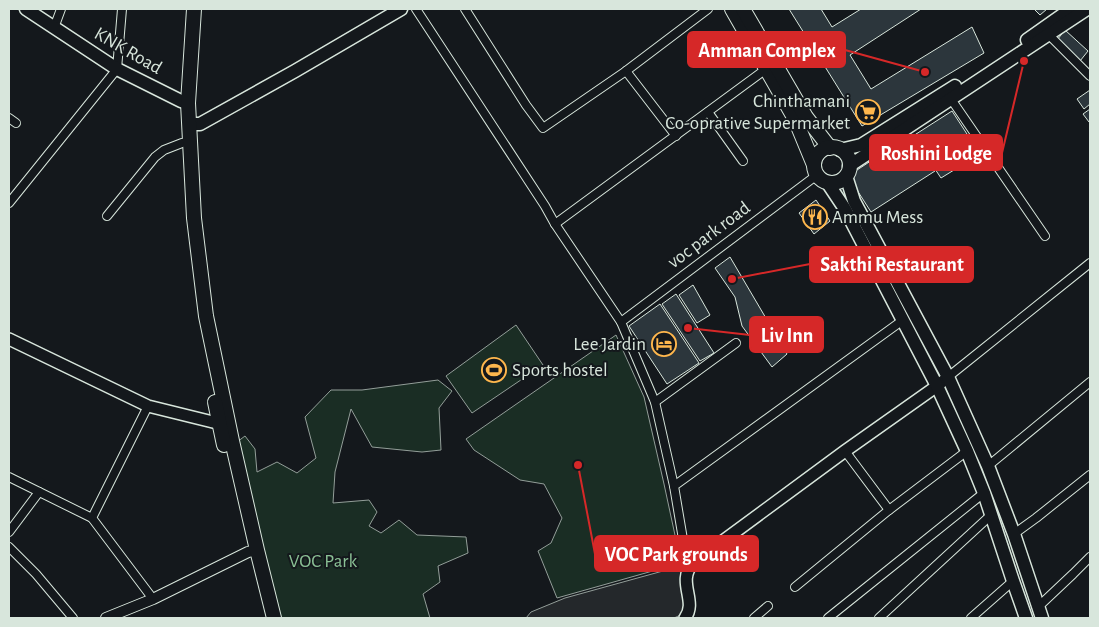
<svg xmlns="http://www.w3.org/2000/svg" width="1099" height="627" font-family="'Alegreya Sans',sans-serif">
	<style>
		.green { fill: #1a2d24; stroke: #939e99 }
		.parking { fill: #24282b; stroke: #939e99 }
		.building { fill: #2c363c; stroke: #d8e6dc }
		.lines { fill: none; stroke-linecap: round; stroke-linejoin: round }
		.minor-casing { stroke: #d8e6dc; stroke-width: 10 }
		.tertiary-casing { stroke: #d8e6dc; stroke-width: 12 }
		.secondary-casing { stroke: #d8e6dc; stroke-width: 14 }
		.primary-casing { stroke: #d8e6dc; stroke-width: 15 }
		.trunk-casing { stroke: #d8e6dc; stroke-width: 16 }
		.minor { stroke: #14181c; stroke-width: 8 }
		.tertiary { stroke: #14181c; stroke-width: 10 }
		.secondary { stroke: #14181c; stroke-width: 11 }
		.primary { stroke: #14181c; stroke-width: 12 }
		.trunk { stroke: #14181c; stroke-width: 14 }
		.labels { text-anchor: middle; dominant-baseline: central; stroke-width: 4; stroke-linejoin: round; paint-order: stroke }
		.street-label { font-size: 19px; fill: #d8e6dc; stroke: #14181c }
		.poi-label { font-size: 19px; fill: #d8e6dc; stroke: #14181c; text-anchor: end }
		.park-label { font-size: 19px; fill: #8ac095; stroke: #14181c }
		.leader { fill: none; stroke: #d62828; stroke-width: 2 }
		.callout-dot { fill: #d62828; stroke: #14181c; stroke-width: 2 }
		.callout { fill: #d62828; stroke: #d62828; stroke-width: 2 }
		.callout-label { font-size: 20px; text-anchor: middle; font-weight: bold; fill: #fff }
	</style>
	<rect width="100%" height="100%" fill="#14181c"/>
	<g class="green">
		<polygon points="516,325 543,365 472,413 446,376"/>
		<polygon points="616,335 644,397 664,484 681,563 557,598 538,551 551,543 562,518 544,484 520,480 474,450 466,439"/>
		<polygon points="438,380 452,391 439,408 441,450 422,452 372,447 351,409 335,472 333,503 369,500 377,512 369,526 381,533 399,520 417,535 466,537 468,553 438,566 440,582 423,594 430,618 278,618 237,442 245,436 255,449 257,472 277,462 297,473 316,458 305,417 331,390 362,390"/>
	</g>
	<polygon class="parking" points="681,566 685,613 674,618 526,618 531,612 565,598"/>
	<g class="building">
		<polygon points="789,9 821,9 832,27 861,9 921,9 850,55 871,89 972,27 984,53 862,126"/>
		<polygon points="1034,9 1047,9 1040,15"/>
		<polygon points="1065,30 1088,51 1080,61 1057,40"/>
		<polygon points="1090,90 1090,104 1084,109 1077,99"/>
		<polygon points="1090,109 1090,121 1089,122 1083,114"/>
		<polygon points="952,111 980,154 941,178 913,136"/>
		<polygon points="910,135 935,171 871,212 848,176"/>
		<polygon points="816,200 830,221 814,234 799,213"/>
		<polygon points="730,257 787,354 772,367 742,326 735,297 715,268"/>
		<polygon points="693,285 710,315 697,323 679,295"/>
		<polygon points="676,294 714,353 700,361 662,304"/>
		<polygon points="660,304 699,363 667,384 629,326"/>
	</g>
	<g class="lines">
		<defs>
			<g id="minor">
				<polyline points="416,9 545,206 555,224 621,322 655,402 674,486"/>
				<polyline points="465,9 526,105 543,128 626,71 708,9"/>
				<polyline points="54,28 61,9"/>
				<polyline points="1047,33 1090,76"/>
				<polyline points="626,71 676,136"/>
				<polyline points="951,99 1045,236"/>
				<polyline points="708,112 743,161"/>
				<polyline points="9,118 16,123"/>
				<polyline points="9,203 117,69 122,9"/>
				<polyline points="107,216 155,157 164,150 182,143"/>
				<polyline points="555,224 766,69"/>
				<polyline points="621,322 817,175"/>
				<polyline points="948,377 1090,263"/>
				<polyline points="655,402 736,343"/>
				<polyline points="845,451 889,510"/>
				<polyline points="988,466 1090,382"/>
				<polyline points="9,477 92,518 148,406"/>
				<polyline points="92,518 153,599"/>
				<polyline points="9,532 39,492"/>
				<polyline points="1014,534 1036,518 1090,475"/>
				<polyline points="9,547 36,574 73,618"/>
				<polyline points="688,569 674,486 903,320"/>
				<polyline points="795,587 889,510 967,451"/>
				<polyline points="1038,607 1073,574 1090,557"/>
				<polyline points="754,618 768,606"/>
				<polyline points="828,618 985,492"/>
				<polyline points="879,618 991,515"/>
				<polyline points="971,618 1013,581"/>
			</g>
			<polyline id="tertiary" points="106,618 153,599 248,552 257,550"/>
			<g id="secondary">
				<polyline points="9,339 148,406 225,425"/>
				<path d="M685 618C698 601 676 582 693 563L845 451 937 386 948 377"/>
			</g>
			<g id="primary">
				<polyline points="26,9 117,69 181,101 188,103"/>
				<polyline points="1027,40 1071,9"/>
				<polyline points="190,124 200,124 295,71 401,9"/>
				<polyline points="840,150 861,145 955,86"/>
				<polyline points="849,166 1087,9"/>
				<polyline points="846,176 854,201 948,377 988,466 1014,534 1042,618"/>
				<polyline points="827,182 845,209 937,386 967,451 984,493 1013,581 1026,618"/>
			</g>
			<g id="trunk">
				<polyline points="194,9 188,103 194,218 206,316 232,441 257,550 274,618"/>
				<polyline points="732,9 795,119 814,165"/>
				<polyline points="743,9 806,117 830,148"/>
				<circle cx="832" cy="165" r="18"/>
				<polyline points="215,402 224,445"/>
			</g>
		</defs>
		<use href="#minor" class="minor-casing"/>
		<use href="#tertiary" class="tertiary-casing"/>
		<use href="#secondary" class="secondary-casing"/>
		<use href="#primary" class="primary-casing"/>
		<use href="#trunk" class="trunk-casing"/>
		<use href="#minor" class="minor"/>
		<use href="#tertiary" class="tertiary"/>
		<use href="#secondary" class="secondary"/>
		<use href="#primary" class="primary"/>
		<use href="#trunk" class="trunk"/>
	</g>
	<defs>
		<symbol id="supermarket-ring" viewBox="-11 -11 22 22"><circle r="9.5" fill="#14181c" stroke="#ffb74d" stroke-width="1.5"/><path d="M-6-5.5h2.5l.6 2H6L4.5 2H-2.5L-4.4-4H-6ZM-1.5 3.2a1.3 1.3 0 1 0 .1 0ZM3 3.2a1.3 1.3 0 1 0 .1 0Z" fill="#ffb74d"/></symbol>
		<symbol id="restaurant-ring" viewBox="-11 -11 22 22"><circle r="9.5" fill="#14181c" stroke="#ffb74d" stroke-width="1.5"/><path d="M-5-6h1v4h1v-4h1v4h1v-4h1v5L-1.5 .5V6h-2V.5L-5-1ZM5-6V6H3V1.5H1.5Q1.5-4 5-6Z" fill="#ffb74d"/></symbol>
		<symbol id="hotel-ring" viewBox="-11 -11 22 22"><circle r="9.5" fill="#14181c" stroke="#ffb74d" stroke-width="1.5"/><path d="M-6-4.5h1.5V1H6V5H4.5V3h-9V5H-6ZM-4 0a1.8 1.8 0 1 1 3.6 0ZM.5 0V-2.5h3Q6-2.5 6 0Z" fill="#ffb74d"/></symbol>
		<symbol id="stadium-ring" viewBox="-11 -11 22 22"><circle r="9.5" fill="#14181c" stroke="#ffb74d" stroke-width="1.5"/><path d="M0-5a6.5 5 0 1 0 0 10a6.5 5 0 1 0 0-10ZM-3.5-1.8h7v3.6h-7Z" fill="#ffb74d"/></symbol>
	</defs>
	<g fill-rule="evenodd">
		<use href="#supermarket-ring" x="854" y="98" width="28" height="28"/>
		<use href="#restaurant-ring" x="801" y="203" width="28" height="28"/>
		<use href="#hotel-ring" x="650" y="330" width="28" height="28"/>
		<use href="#stadium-ring" x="480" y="356" width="28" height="28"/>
	</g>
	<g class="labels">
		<g class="street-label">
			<text transform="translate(128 51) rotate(30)">KNK Road</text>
			<text transform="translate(709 235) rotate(-37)">voc park road</text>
		</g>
		<g class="poi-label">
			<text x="850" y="101">Chinthamani<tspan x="850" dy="22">Co-oprative Supermarket</tspan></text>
			<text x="832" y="217" text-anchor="start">Ammu Mess</text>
			<text x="646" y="344">Lee Jardin</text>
			<text x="512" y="370" text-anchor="start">Sports hostel</text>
		</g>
		<g class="park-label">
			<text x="323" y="561">VOC Park</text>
		</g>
	</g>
	<path class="leader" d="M925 72L845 50M1024 61L1002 153M732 279L810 264M688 328L750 335M578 465L595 554"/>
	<g class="callout-dot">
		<circle cx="925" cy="72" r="5"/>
		<circle cx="1024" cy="61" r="5"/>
		<circle cx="732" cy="279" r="5"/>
		<circle cx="688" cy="328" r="5"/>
		<circle cx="578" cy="465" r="5"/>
	</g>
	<g class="callout">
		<rect x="688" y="32" width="157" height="35" rx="5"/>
		<rect x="870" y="135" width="132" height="35" rx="5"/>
		<rect x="810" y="247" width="163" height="35" rx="5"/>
		<rect x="750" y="317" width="73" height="35" rx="5"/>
		<rect x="595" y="536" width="163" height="35" rx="5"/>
	</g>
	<g class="callout-label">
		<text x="767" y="57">Amman Complex</text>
		<text x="936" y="160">Roshini Lodge</text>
		<text x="892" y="271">Sakthi Restaurant</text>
		<text x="787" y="342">Liv Inn</text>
		<text x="676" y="561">VOC Park grounds</text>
	</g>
	<rect width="1099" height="627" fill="none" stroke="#d8e6dc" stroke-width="20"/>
</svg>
